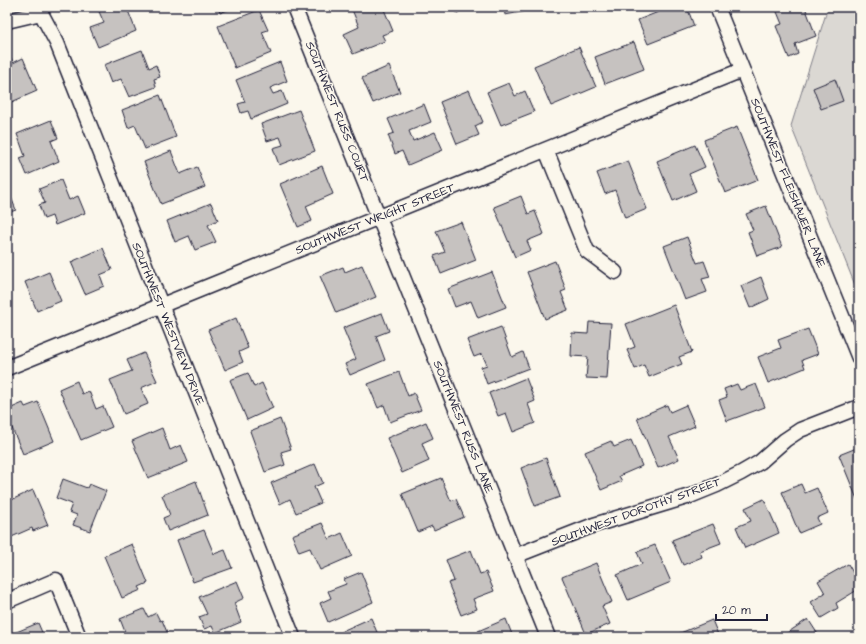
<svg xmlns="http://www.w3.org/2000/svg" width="866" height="644" font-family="'Architects Daughter',sans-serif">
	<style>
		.green { fill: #dbd8d3; stroke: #7e7d87 }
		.building { fill: #c6c2c0; stroke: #22223b }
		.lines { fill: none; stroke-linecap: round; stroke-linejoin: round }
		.minor-casing { stroke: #22223b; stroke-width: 17 }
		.minor { stroke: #fbf7ec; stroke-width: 14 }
		.labels { text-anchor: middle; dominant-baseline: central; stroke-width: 3; stroke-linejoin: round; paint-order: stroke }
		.street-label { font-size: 12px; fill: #22223b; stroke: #fbf7ec }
	</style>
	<rect width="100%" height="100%" fill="#fbf7ec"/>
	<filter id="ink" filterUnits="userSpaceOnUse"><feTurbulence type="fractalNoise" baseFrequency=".025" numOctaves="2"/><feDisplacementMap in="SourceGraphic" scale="8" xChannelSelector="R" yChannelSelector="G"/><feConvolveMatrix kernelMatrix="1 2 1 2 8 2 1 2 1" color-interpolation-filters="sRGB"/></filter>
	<g filter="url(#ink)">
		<polygon class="green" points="828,7 859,7 859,295 791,126"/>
		<g class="building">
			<polygon points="97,7 130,7 127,8 136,31 98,47 90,28 104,23"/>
			<polygon points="218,7 235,7 220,13"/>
			<polygon points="351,7 383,7 393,31 382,35 385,41 353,54 344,34 359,27"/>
			<polygon points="446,7 461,7 458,13"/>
			<polygon points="504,7 526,7 527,11 505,15"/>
			<polygon points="671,7 687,7 694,26 648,44 638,20"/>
			<polygon points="775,7 805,7 816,36 795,44 798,54 789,58 776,26 782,24"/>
			<polygon points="259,10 268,30 262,32 271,53 235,68 218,26"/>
			<polygon points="634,42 644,69 605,84 595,57"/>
			<polygon points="579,47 596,87 551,106 534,66"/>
			<polygon points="142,50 149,68 156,65 160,77 154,79 156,87 129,97 121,79 111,83 104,65"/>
			<polygon points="11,58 13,63 23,58 37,91 7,104 7,59"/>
			<polygon points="280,62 287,81 270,88 273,94 282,91 287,104 251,119 248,111 241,113 238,104 245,102 236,80"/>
			<polygon points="389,66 400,92 373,103 362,78"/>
			<polygon points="835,79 843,101 821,109 813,88"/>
			<polygon points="509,83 515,96 525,91 534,112 501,125 487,92"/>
			<polygon points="469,90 483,122 475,126 479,135 457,144 440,102"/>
			<polygon points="160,95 176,137 145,149 135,125 128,128 122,110"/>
			<polygon points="424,104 431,122 409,131 413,141 435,132 443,150 408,165 402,151 395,154 388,135 394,133 388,119"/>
			<polygon points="299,110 315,151 279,165 273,148 283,145 280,137 267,141 261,124"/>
			<polygon points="51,120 58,138 51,141 59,161 27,175 20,158 25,156 17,134"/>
			<polygon points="737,127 758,180 725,193 704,140"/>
			<polygon points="695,145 705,167 689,174 696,191 673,201 657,161"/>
			<polygon points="171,151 180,174 197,167 205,187 161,204 144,162"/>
			<polygon points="628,161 647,209 625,218 615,190 605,194 597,173"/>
			<polygon points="322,166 333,194 306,206 312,221 298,227 280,184"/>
			<polygon points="61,180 69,200 78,196 85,213 55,225 52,216 44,219 39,205 45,203 39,189"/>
			<polygon points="521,196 528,214 535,211 544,234 527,241 531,250 515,257 494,207"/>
			<polygon points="11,197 16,210 7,213 7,198"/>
			<polygon points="211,203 218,220 208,225 216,242 195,250 189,236 175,242 167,221"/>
			<polygon points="766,206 782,247 757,256 748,232 753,230 746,214"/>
			<polygon points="461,222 476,260 441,274 434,256 445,252 436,231"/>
			<polygon points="687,237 697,263 704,261 710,277 702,279 707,292 685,300 664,246"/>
			<polygon points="103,248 112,270 100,275 104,286 85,294 71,262"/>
			<polygon points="555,261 566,290 561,292 568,310 545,319 527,272"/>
			<polygon points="362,265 376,297 336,313 320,276 343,267 345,272"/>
			<polygon points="49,272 61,301 37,311 25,282"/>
			<polygon points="492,272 506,307 478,318 471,301 455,307 448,289"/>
			<polygon points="761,277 769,299 750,308 741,286"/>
			<polygon points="674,305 692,352 679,357 682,364 649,377 644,365 635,369 627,350 635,347 626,324"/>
			<polygon points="382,313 389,331 376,336 385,360 350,375 345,364 356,359 343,328"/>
			<polygon points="236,318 248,348 239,352 243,362 225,370 208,330"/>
			<polygon points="589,322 611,323 607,379 586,378 588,357 571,356 572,333 588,334"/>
			<polygon points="501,327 512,357 523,352 529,368 487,384 481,367 487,365 482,354 474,357 467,340"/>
			<polygon points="808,329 818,354 802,360 805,368 768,383 758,357 781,348 778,340"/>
			<polygon points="144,353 157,381 141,388 148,404 124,414 110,380 132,371 127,360"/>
			<polygon points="399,372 408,396 414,393 421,410 390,422 384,405 378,408 368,384"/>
			<polygon points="248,373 254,387 262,383 273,408 247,420 230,380"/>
			<polygon points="526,378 535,401 528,404 535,423 513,432 506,413 498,416 489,393"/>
			<polygon points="77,381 82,394 89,391 96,409 103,406 112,427 81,440 59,389"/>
			<polygon points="737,384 740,390 756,384 765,407 727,421 719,400 727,397 724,389"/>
			<polygon points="38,402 54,441 23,454 12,428 7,430 7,410 23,403 25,407"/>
			<polygon points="667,405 670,412 686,405 695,426 669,437 679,459 658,468 637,418"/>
			<polygon points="280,419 291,449 281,452 285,465 265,472 250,431"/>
			<polygon points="426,422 433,438 422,443 429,461 402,473 387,438"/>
			<polygon points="162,428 170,450 181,445 188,462 148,478 132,441"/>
			<polygon points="631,440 642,466 619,476 622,481 601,490 585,452 611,441 614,447"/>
			<polygon points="859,447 859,504 839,455"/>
			<polygon points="546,458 560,497 535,506 521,468"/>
			<polygon points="315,464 323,483 314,487 321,503 296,513 290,499 280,504 271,483"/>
			<polygon points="441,478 451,501 456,499 464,517 434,530 432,526 418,532 402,494"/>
			<polygon points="63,479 87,488 89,484 106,491 90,531 73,525 77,515 69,512 72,504 56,498"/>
			<polygon points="196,481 208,515 168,531 163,518 170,515 162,495"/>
			<polygon points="801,484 805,493 817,488 828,513 817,518 820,524 799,533 782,492"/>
			<polygon points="33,490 48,525 33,531 32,528 7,539 7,502"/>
			<polygon points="764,499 779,533 745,548 736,527 751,521 745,508"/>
			<polygon points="322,523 329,539 342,533 352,556 320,570 310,548 299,552 292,535"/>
			<polygon points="713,524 721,543 700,551 702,557 683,565 672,540"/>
			<polygon points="204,530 214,554 225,550 232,568 193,582 177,540"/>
			<polygon points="132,544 148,583 139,587 141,590 122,598 104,556"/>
			<polygon points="655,545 671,582 628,600 617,575 642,564 637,552"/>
			<polygon points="471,550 480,574 486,572 494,591 473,599 477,609 461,615 448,583 454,581 446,560"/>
			<polygon points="596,563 612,602 602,606 610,624 586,634 562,577"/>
			<polygon points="848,564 859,583 859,589 836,603 838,608 821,618 811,602 825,593 818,581"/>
			<polygon points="361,572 373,602 328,622 320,603 331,598 328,591 346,584 344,579"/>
			<polygon points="237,581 244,598 234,603 241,622 215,633 212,626 204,629 199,617 207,614 199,597"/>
			<polygon points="144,609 148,617 156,613 160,621 162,620 169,637 127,637 120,619"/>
			<polygon points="371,618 379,637 345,637 342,631"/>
			<polygon points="506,619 513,637 481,637 478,631"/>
			<polygon points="808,619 819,636 818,637 781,637"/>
			<polygon points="712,620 719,637 674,637 673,636"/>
			<polygon points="38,623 44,637 7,637 7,636"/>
		</g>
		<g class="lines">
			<defs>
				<g id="minor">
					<polyline points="294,7 548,637"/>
					<polyline points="717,7 859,358"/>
					<polyline points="7,21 41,13 57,43 293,637"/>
					<polyline points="546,150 587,251 615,272"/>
					<polyline points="7,368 742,70"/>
					<polyline points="515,556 594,525 690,496 717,485 741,473 760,462 785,440 800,430 859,407"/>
					<polyline points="7,601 56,580 79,637"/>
				</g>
			</defs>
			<use href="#minor" class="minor-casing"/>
			<use href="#minor" class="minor"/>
		</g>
	</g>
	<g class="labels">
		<g class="street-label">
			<text transform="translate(337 112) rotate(68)">SOUTHWEST RUSS COURT</text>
			<text transform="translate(788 183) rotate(68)">SOUTHWEST FLEISHAUER LANE</text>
			<text transform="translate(375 219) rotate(-22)">SOUTHWEST WRIGHT STREET</text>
			<text transform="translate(168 324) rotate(68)">SOUTHWEST WESTVIEW DRIVE</text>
			<text transform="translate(463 427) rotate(68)">SOUTHWEST RUSS LANE</text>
			<text transform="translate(636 512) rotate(-20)">SOUTHWEST DOROTHY STREET</text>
		</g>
	</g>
	<rect width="866" height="644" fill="none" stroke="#fbf7ec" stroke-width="24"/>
	<rect x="12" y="12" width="842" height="620" fill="none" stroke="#22223b" stroke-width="1.5" filter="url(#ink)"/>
	<path d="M716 614v6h51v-6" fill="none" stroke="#22223b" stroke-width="2"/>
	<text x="722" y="614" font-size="12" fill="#22223b" stroke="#fbf7ec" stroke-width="3" paint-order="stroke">20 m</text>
</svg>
